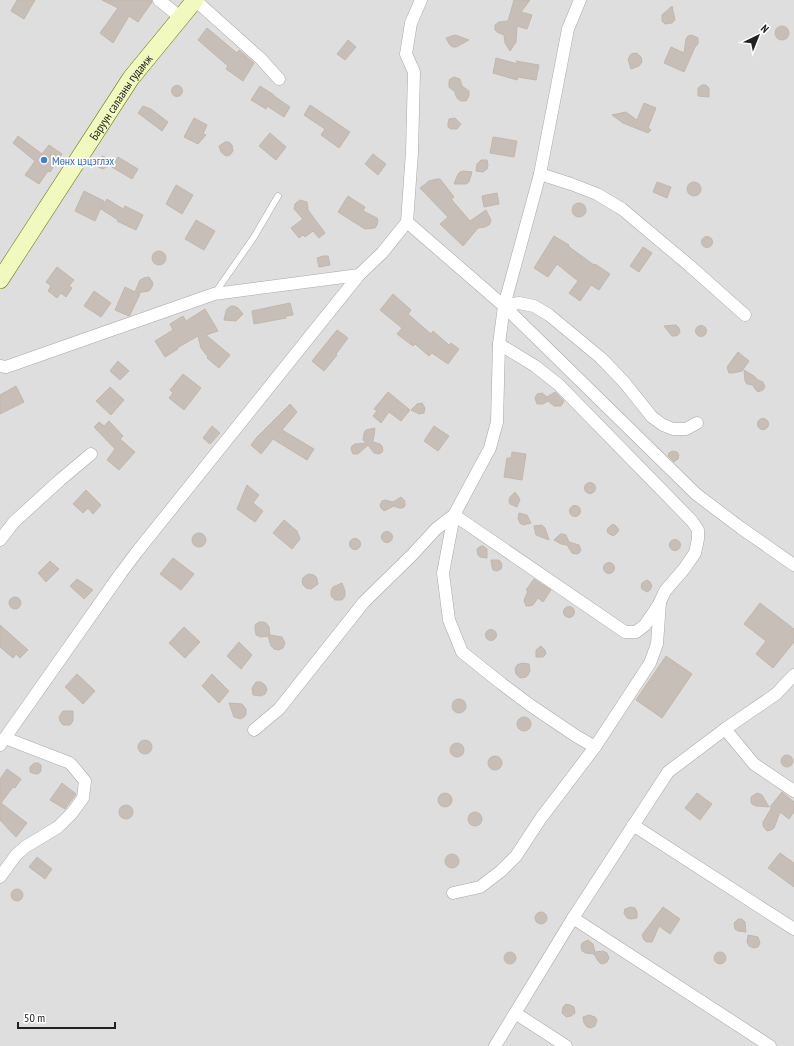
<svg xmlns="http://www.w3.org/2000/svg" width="794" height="1046" font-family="'PT Sans Narrow',sans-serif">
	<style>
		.residential { fill: #dfdede }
		.building { fill: #c6beb7; stroke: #c3b7aa }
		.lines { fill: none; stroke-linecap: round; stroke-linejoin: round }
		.lane-casing { stroke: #a8a8a8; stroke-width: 7 }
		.street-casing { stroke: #a8a8a8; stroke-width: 13 }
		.secondary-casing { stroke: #667a06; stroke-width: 18 }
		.lane { stroke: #fff; stroke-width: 6 }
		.street { stroke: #fff; stroke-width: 12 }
		.secondary { stroke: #f2f9be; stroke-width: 17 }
		.shop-dot { fill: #3f7fe0; stroke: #fff; stroke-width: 1.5 }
		.labels { text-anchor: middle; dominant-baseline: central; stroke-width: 3.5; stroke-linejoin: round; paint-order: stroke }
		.street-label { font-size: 12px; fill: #212121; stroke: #fff }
		.shop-label { font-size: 12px; fill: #366cbe; stroke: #fff; text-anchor: start }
	</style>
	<rect width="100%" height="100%" fill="#f1efe8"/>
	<rect class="residential" x="0" y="0" width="794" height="1046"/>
	<g class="building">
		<polygon points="17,0 35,0 24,19 11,11"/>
		<polygon points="102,0 152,0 152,2 138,22 129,16 113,43 100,33 118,8"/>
		<polygon points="514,0 530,0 521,12 532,15 527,29 517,26 516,42 510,51 505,43 504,35 497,32 495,30 495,25 499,22 508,21"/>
		<polygon points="672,6 675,20 672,23 665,24 662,21 662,15"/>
		<circle cx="782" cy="33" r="7"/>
		<polygon points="207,28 237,53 239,50 254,63 243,81 226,69 228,66 198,40"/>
		<polygon points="455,35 469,40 456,47 453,47 450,45 446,38"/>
		<polygon points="692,35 698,38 698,44 695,47 684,72 664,63 671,47 684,53 686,39 688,36"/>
		<polygon points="348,40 356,47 345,60 337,54"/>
		<polygon points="636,53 638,54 641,57 642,62 639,66 631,69 628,59 631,54"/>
		<polygon points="496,58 518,64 516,61 539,65 536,80 518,77 517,80 493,73"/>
		<polygon points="454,77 460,79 462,86 469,91 469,96 466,101 461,101 458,99 456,96 455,92 449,87 449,81 450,79"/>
		<polygon points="702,85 706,85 709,88 709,97 698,96 698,88"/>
		<circle cx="177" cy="91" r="5.5"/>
		<polygon points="260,86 274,95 274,96 290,107 284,117 267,106 266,109 251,100"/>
		<polygon points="644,103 656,108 648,128 651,130 648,133 623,123 612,115 626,112 637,120"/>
		<polygon points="310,105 350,132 339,148 321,135 325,129 304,115"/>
		<polygon points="143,106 151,109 168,122 162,131 138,113"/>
		<polygon points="194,118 207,125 203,134 206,135 198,144 184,137"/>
		<polygon points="455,118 461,124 457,129 451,129 448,127 448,123 449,119"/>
		<polygon points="270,133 286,147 276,160 259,146"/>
		<polygon points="18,136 42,154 49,145 62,154 50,172 48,171 39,184 25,175 35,161 13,143"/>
		<polygon points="493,137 517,141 514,157 490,153"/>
		<polygon points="225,142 229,142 232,145 233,151 230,155 226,156 221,152 219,146"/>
		<polygon points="373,154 386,164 378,175 365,164"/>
		<polygon points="103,156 114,162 103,169 98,167 96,163 98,159"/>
		<polygon points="118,157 138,169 132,179 112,167"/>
		<polygon points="481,160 487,160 488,165 487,169 483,172 476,171 477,164"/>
		<polygon points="463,171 472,172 469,182 466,184 454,184 458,174 460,172"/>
		<polygon points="437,179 440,179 454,197 451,199 470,221 486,210 490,218 491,221 489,225 485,227 478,228 463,246 440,224 448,217 420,188 429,181"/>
		<polygon points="657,182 671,187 667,198 653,192"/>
		<circle cx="694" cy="189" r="7"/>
		<polygon points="176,185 193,195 182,214 166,204"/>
		<polygon points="84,191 104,201 95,221 75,211"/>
		<polygon points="497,193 499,204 484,207 482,196"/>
		<polygon points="348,196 365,207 363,211 377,218 378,220 377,225 375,228 365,229 338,212"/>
		<polygon points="107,199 123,209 125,206 143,215 136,230 117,221 118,220 101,209"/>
		<polygon points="300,200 307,202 308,207 308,210 325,233 319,238 313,231 305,237 303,235 299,238 291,228 303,219 294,209 295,204"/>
		<circle cx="579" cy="210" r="7"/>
		<polygon points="196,220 215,231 204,250 185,239"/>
		<polygon points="554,236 569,245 568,246 594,265 595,264 610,274 599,290 591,285 580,301 569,293 578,281 557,264 548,277 534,268"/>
		<circle cx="707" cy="242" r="5.5"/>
		<polygon points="643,247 652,253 639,272 630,266"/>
		<circle cx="159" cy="258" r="7"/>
		<polygon points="323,256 328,256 330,265 319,267 317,258"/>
		<polygon points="57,267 74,280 69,286 72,288 66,297 61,293 57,298 48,291 51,286 46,282"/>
		<polygon points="149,277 153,283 152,287 149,291 137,293 140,294 130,315 129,316 115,310 125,287 135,292 140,280 144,278"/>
		<polygon points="94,291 111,303 101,317 84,306"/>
		<polygon points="393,294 411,310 408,314 431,334 433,331 449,345 451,343 459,349 448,364 432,353 429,356 415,344 413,346 397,334 402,328 380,310"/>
		<polygon points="290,303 293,315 286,316 286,318 254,324 252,311"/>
		<polygon points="231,306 234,306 238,308 243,314 236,321 224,320 226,311 227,309"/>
		<polygon points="205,309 218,331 206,335 230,355 219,368 207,358 208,357 201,348 198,336 177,348 178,349 165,357 155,341 173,330 170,324 183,316 186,321"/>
		<polygon points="676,325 679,328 680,332 678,335 675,336 672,336 664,326"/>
		<circle cx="701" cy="331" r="5.5"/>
		<polygon points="337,330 348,338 336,354 337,355 324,371 312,361"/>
		<polygon points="738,352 749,361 742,371 733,373 729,373 727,367"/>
		<polygon points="118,361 129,371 120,380 110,371"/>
		<polygon points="744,370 754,376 758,380 763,382 765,387 763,390 758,392 755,389 753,385 747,384 745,381"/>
		<polygon points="183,374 201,388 184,410 169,398 173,393 170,390"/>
		<polygon points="16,386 24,402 0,414 0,395"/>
		<polygon points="110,387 124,400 111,415 96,401"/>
		<polygon points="388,392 410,410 401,421 389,412 381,423 373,416 377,411 374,409"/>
		<polygon points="555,392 564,401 561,406 554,406 548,401 543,404 537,404 535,398 537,394 542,393 547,397"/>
		<polygon points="422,403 425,408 424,413 419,414 411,410 417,404"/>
		<polygon points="290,404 297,412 282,430 314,449 307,460 273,439 261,454 251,445 257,437"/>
		<circle cx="763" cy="424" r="5.5"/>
		<polygon points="109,421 123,436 120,439 135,452 119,470 107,460 115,449 94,427 99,422 104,426"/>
		<polygon points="212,426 220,433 210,444 203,438"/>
		<polygon points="434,426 449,436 438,451 424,441"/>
		<polygon points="375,428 373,442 380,444 382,446 383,451 381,453 378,454 374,453 368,445 358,454 353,454 351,449 352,446 355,444 366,443 363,440 364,433 366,430"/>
		<polygon points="672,451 677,452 679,455 678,459 675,461 674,462 668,456 669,453"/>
		<polygon points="512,452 526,454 522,480 504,477 507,458 511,458"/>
		<circle cx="590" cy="488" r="5.5"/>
		<polygon points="247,485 259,495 253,503 263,511 255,522 237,509"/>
		<polygon points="86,490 101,505 93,514 88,508 83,513 73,504"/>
		<polygon points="515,492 520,499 517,507 510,504 509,501 510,497"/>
		<polygon points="401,497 405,501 405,506 403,508 399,508 394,506 384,511 381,508 380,505 382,501 385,500 393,502"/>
		<circle cx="575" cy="511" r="5.5"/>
		<polygon points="519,513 527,515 531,523 523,525 520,523 518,519"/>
		<polygon points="284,520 297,531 300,539 292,549 273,533"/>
		<polygon points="613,524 616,526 619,530 616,534 613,536 608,533 607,530 609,527"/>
		<polygon points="542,525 545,528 549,540 536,535 534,526"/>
		<circle cx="387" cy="537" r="5.5"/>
		<circle cx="199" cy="540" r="7"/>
		<polygon points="560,534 563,534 566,535 569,542 579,545 581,550 579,553 576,554 572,553 567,545 561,544 554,540"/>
		<circle cx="355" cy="544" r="5.5"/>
		<circle cx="675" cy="545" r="5.5"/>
		<polygon points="481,546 483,546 487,549 487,558 480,557 478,555 477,550 478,548"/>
		<polygon points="173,558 194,574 181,590 160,574"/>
		<polygon points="491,560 498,560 500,561 502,564 501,569 497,571 493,570 492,567"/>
		<polygon points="50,561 59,569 46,582 38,573"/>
		<circle cx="609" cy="568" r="5.5"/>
		<polygon points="309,574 314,575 317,578 317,580 318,584 311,589 306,588 303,585 302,582 303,578 305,576"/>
		<polygon points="77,579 93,590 84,599 70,586"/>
		<polygon points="534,579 551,590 543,602 538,598 533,605 529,606 526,606 524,600 528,591 526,590"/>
		<polygon points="647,580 650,582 652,586 650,590 647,592 642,589 641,586 642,583"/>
		<polygon points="342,583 345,591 345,596 342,600 335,600 331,596 331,590 333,587"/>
		<circle cx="15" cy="603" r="6"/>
		<polygon points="760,603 794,629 794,642 773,668 756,654 766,641 744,624"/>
		<circle cx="569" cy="612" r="5.5"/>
		<polygon points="259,622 264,622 266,623 269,627 270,635 282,637 285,643 283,648 279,650 274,649 271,646 268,636 261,637 256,635 255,628 255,625"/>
		<polygon points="0,625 28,650 20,658 16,654 13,658 0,647"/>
		<polygon points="184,627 200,642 185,658 169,643"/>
		<circle cx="491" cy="635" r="5.5"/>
		<polygon points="239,642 252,655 241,669 227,656"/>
		<polygon points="541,646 545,650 546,654 543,657 536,657 536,650"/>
		<polygon points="666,656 692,674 662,718 636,700"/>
		<polygon points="522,663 529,664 530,671 528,675 526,677 521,678 519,677 516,674 515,669 517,665"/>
		<polygon points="77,674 95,691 83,704 65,687"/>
		<polygon points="212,674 229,691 219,703 202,686"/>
		<polygon points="256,682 261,682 265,685 266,687 267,690 265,694 261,696 253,695 252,688"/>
		<circle cx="459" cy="706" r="7"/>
		<polygon points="229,703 242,704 246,709 246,714 245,716 241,719 234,717"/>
		<polygon points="63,711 73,711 73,721 70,725 63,725 60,721 59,717"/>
		<circle cx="524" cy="724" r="7"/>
		<circle cx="145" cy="747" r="7"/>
		<circle cx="457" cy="750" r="7"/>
		<circle cx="787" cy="761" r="6"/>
		<circle cx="495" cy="763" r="7"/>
		<polygon points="34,763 38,763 41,765 41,771 38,774 35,774 30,772 30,767"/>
		<polygon points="7,769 21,779 15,788 13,787 1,803 27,823 16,837 0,820 0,779"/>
		<polygon points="62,783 76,794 65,809 50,800"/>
		<polygon points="782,792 794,802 794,812 789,819 780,812 774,828 771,830 767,831 763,826 763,822 772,807 770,807"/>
		<circle cx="445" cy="800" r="7"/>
		<polygon points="697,793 712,804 700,820 685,808"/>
		<polygon points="757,793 762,795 769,807 756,806 752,804 751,802 751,797"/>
		<circle cx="126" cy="812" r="7"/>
		<circle cx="475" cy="819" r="7"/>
		<polygon points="780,853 794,863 794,887 768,868"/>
		<circle cx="452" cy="861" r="7"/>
		<polygon points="37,857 52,869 45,879 29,867"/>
		<circle cx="17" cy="895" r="6"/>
		<polygon points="631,907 635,908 637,912 637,918 631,919 627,918 624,913 625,909"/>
		<polygon points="663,907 680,919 670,934 659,926 653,940 652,942 647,942 644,940 642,935"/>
		<circle cx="541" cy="918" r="6"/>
		<polygon points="738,919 742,919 745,922 746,932 738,931 735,929 734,923"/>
		<polygon points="748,935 758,937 760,943 758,947 754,948 749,946 747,942"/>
		<polygon points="588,940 593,944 595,952 603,951 607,953 609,958 607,962 603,964 600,963 598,961 594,954 586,953 582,951 581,947 582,943"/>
		<circle cx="510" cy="958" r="6"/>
		<circle cx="720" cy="958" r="6"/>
		<polygon points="566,1004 570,1005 574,1007 575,1013 571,1016 566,1017 562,1013 563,1007"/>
		<polygon points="589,1015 595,1017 597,1020 595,1026 591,1028 587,1027 584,1023 583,1017"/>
	</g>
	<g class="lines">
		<defs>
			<polyline id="lane" points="215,293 254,237 278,196"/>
			<g id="street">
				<polyline points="159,0 180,17"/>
				<polyline points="195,0 261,59 279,79"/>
				<polyline points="540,174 571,184 597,194 622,209 690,266 745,315"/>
				<polyline points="504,306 696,494 741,528 794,565"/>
				<polyline points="504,306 540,174 568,29 580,0"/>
				<polyline points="504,306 519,303 534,306 549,315 601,358 624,382 652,417 663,425 673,429 686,429 697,423"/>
				<polyline points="0,366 6,367 214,294 359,275 382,253 407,222 412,152 414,72 406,54 411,23 421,0"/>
				<polyline points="0,540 14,522 60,480 91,454"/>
				<polyline points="725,729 754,764 794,791"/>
				<polyline points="254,730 279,709 364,602 412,555 436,529 454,515 490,448 497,422 499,344 504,306 407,222"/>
				<polyline points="0,745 121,573 136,553 359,275"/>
				<polyline points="595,747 576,736 530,705 502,684 462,652 449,620 443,573 454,515 625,632 636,632 645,625 660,603"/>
				<polyline points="633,825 794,929"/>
				<polyline points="0,877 16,855 25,847 58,827 72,813 83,798 85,781 70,763 5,738"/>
				<polyline points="453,893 480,887 501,871 516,856 541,818 595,747 637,683 650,663 657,644 660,602 665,591 684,569 695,553 698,539 698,530 692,521 559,385 535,366 499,344"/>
				<polyline points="573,918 770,1046"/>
				<polyline points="515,1013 566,1046"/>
				<polyline points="495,1046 573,918 668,772 725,729 776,694 794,675"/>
			</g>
			<g id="secondary">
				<path id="s1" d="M0 280 131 78 195 0"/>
			</g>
		</defs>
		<use href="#lane" class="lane-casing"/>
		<use href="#street" class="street-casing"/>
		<use href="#secondary" class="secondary-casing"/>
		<use href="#lane" class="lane"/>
		<use href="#street" class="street"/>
		<use href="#secondary" class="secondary"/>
	</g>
	<circle class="shop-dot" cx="44" cy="160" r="4"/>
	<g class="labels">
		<g class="street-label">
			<text stroke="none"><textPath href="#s1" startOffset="219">Баруун салааны гудамж</textPath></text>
		</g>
		<g class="shop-label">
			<text x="52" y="160">Мөнх цэцэглэх</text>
		</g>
	</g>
	<g transform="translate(758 36) rotate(43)" stroke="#ffffff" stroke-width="3" paint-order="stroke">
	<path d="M0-3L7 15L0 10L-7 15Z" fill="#212121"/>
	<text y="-6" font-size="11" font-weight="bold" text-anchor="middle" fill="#212121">N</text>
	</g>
	<path d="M18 1022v6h97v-6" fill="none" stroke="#212121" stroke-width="2"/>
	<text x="24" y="1022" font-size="12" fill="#212121" stroke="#ffffff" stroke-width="3" paint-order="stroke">50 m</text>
</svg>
